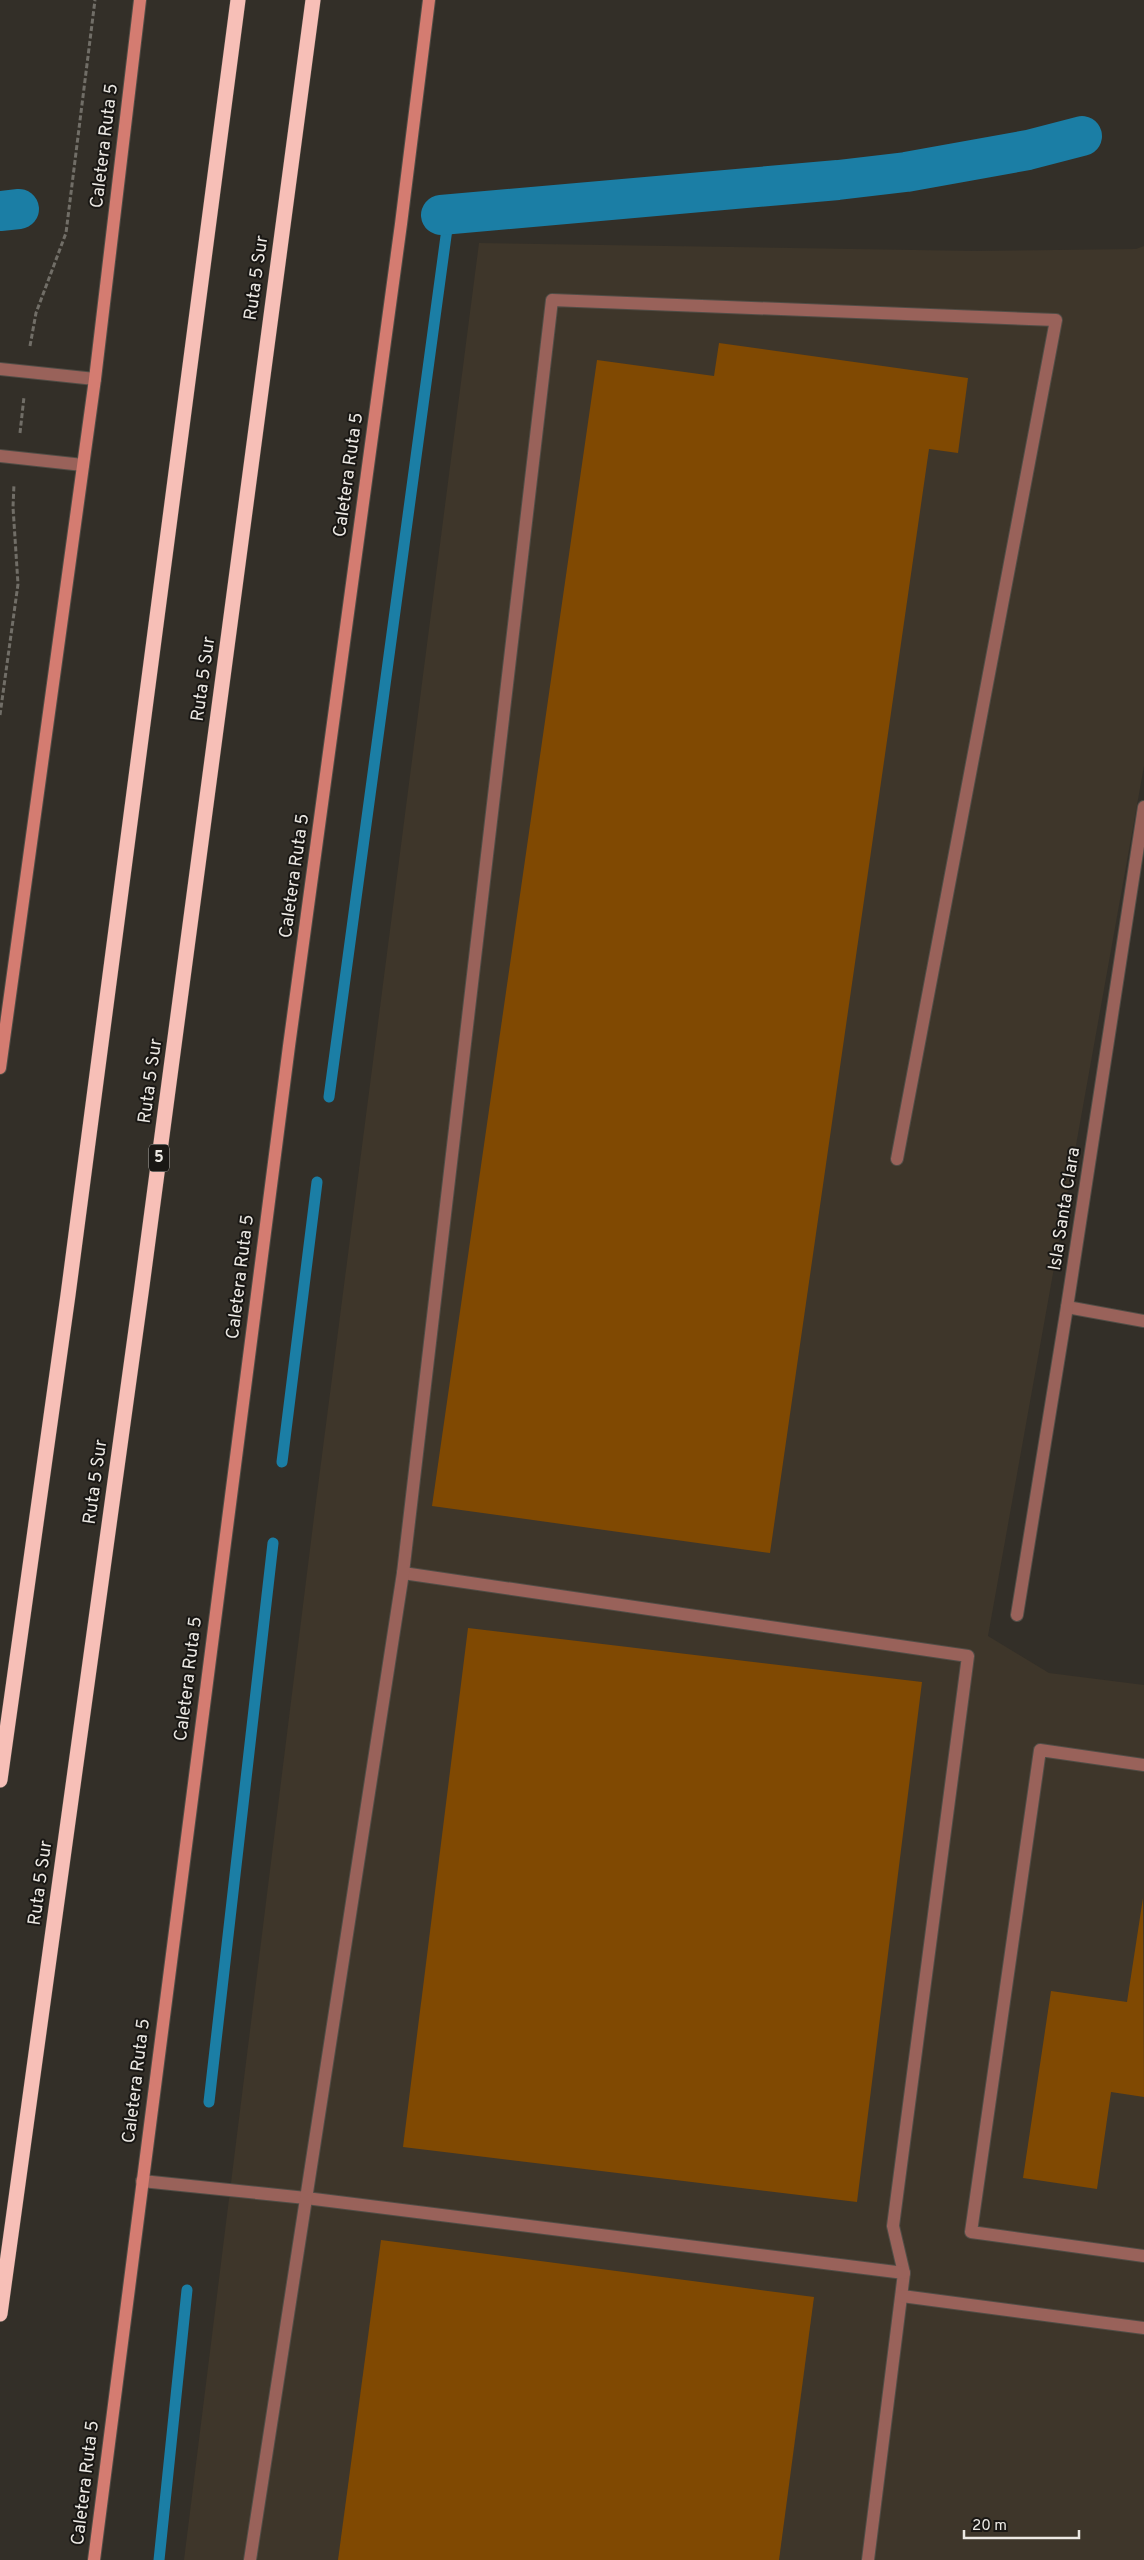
<svg xmlns="http://www.w3.org/2000/svg" width="1144" height="2560" font-family="Overpass,sans-serif">
	<style>
		.built { fill: #3e362a }
		.lines { fill: none; stroke-linecap: round; stroke-linejoin: round }
		.stream { stroke: #1b7ea5; stroke-width: 11 }
		.canal { stroke: #1b7ea5; stroke-width: 40 }
		.building { fill: #804902 }
		.lane-casing { stroke: #514d46; stroke-width: 14 }
		.street-casing { stroke: #514d46; stroke-width: 14 }
		.secondary-casing { stroke: #514d46; stroke-width: 14 }
		.highway-casing { stroke: #514d46; stroke-width: 16 }
		.path { stroke: #716e67; stroke-width: 3; stroke-dasharray: 5 2.5; stroke-linecap: butt }
		.lane { stroke: #99625a; stroke-width: 12 }
		.street { stroke: #99625a; stroke-width: 12 }
		.secondary { stroke: #d47c71; stroke-width: 12 }
		.highway { stroke: #f7bfb7; stroke-width: 15 }
		.labels { text-anchor: middle; dominant-baseline: central; stroke-width: 4; stroke-linejoin: round; paint-order: stroke }
		.shield { fill: #191714; stroke: #adaaa6; stroke-width: 1 }
		.shield-label { font-size: 16px; font-weight: bold; fill: #ece9e4 }
		.street-label { font-size: 18px; fill: #ece9e4; stroke: #191714 }
	</style>
	<rect width="100%" height="100%" fill="#332f28"/>
	<polygon class="built" points="479,243 974,251 1136,249 1144,246 1144,766 988,1636 1049,1673 1144,1685 1144,2560 184,2560 314,1517"/>
	<g class="lines">
		<g class="stream">
			<polyline points="329,1097 449,214"/>
			<polyline points="282,1462 317,1182"/>
			<polyline points="209,2102 273,1543"/>
			<polyline points="159,2560 187,2290"/>
		</g>
		<g class="canal">
			<polyline points="0,211 19,209"/>
			<polyline points="441,215 838,180 906,172 1028,150 1082,136"/>
		</g>
	</g>
	<g class="building">
		<polygon points="719,343 968,378 958,453 929,449 770,1553 432,1506 597,360 714,376"/>
		<polygon points="468,1628 922,1682 857,2202 403,2147"/>
		<polygon points="1143,1898 1144,2097 1111,2092 1097,2189 1023,2178 1051,1991 1127,2002"/>
		<polygon points="381,2240 814,2297 779,2560 338,2560"/>
	</g>
	<g class="lines">
		<defs>
			<g id="lane">
				<polyline points="0,369 95,379"/>
				<polyline points="0,456 83,465"/>
				<polyline points="403,1573 968,1656 893,2226 904,2273 868,2560"/>
				<polyline points="1144,1765 1040,1750 971,2232 1144,2256"/>
				<polyline points="142,2181 306,2198 904,2273"/>
				<polyline points="902,2296 1144,2328"/>
				<polyline points="250,2560 403,1573 552,300 1056,320 897,1159"/>
			</g>
			<g id="street">
				<polyline points="1067,1307 1144,1321"/>
				<polyline points="1017,1615 1067,1307 1144,807"/>
			</g>
			<g id="secondary">
				<polyline points="0,1068 95,379 140,0"/>
				<polyline points="94,2560 289,1046 401,224 429,0"/>
			</g>
			<g id="highway">
				<polyline points="0,1780 68,1295 238,0"/>
				<polyline points="0,2314 142,1286 313,0"/>
			</g>
		</defs>
		<use href="#lane" class="lane-casing"/>
		<use href="#street" class="street-casing"/>
		<use href="#secondary" class="secondary-casing"/>
		<use href="#highway" class="highway-casing"/>
		<g class="path">
			<polyline points="30,346 36,313 66,233 95,0"/>
			<polyline points="20,433 24,397"/>
			<polyline points="0,715 18,584 13,507 14,484"/>
		</g>
		<use href="#lane" class="lane"/>
		<use href="#street" class="street"/>
		<use href="#secondary" class="secondary"/>
		<use href="#highway" class="highway"/>
	</g>
	<g class="labels">
		<rect class="shield" x="149" y="1144.5" width="20" height="27" rx="4"/>
		<g class="shield-label">
			<text x="159" y="1158">5</text>
		</g>
		<g class="street-label">
			<text transform="translate(105 146) rotate(-83)">Caletera Ruta 5</text>
			<text transform="translate(257 278) rotate(-82)">Ruta 5 Sur</text>
			<text transform="translate(349 475) rotate(-82)">Caletera Ruta 5</text>
			<text transform="translate(204 679) rotate(-82)">Ruta 5 Sur</text>
			<text transform="translate(295 876) rotate(-82)">Caletera Ruta 5</text>
			<text transform="translate(151 1081) rotate(-82)">Ruta 5 Sur</text>
			<text transform="translate(1065 1209) rotate(-81)">Isla Santa Clara</text>
			<text transform="translate(241 1277) rotate(-83)">Caletera Ruta 5</text>
			<text transform="translate(96 1482) rotate(-82)">Ruta 5 Sur</text>
			<text transform="translate(189 1679) rotate(-83)">Caletera Ruta 5</text>
			<text transform="translate(41 1883) rotate(-82)">Ruta 5 Sur</text>
			<text transform="translate(137 2081) rotate(-83)">Caletera Ruta 5</text>
			<text transform="translate(86 2483) rotate(-83)">Caletera Ruta 5</text>
		</g>
	</g>
	<path d="M964 2530v8h115v-8" fill="none" stroke="#ece9e4" stroke-width="2.5"/>
	<text x="972" y="2530" font-size="15" fill="#ece9e4" stroke="#191714" stroke-width="4" paint-order="stroke">20 m</text>
</svg>
